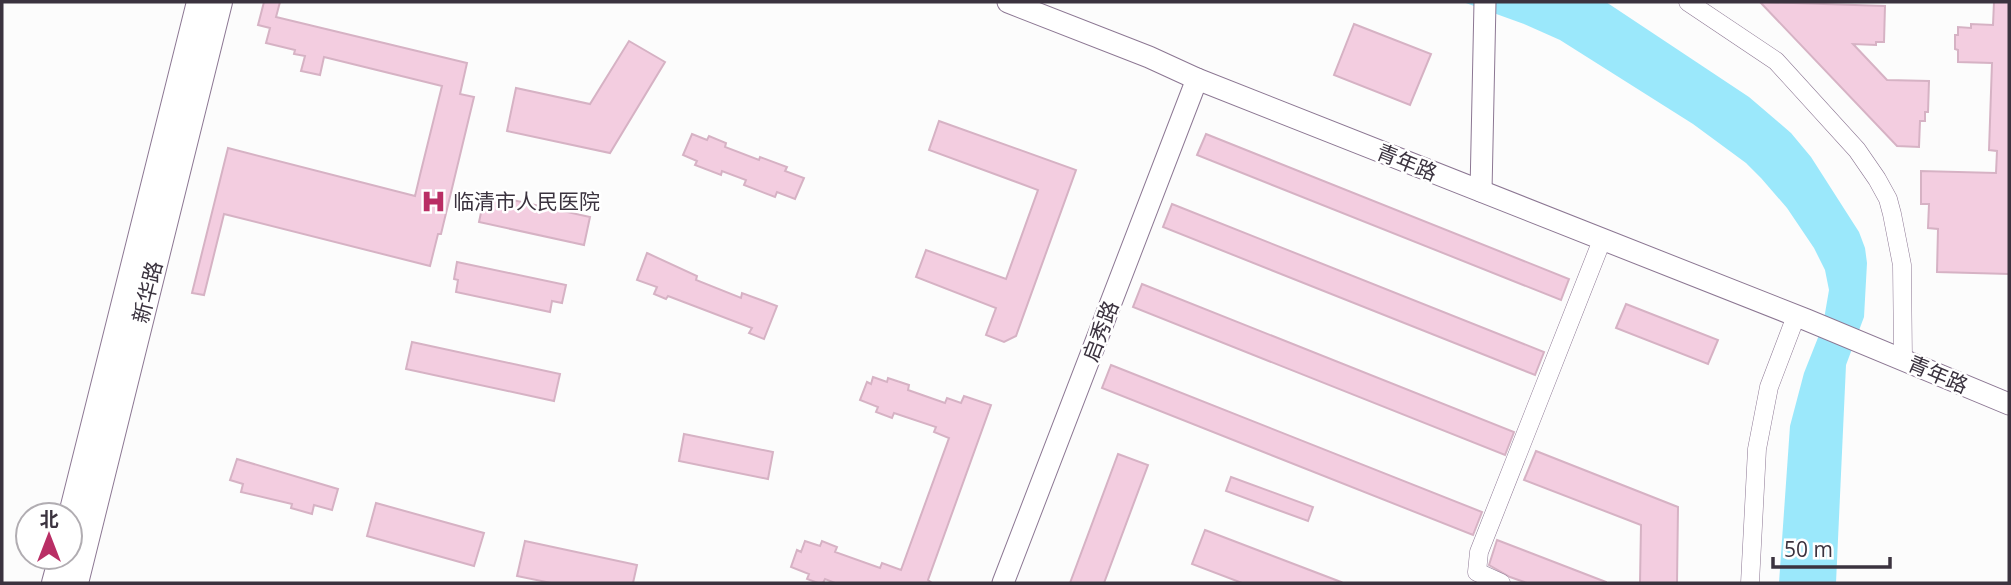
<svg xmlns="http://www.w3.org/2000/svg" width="2011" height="585" font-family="'Open Sans','Noto Sans SC',sans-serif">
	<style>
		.water { fill: #9be8fb }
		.building { fill: #f3cde0; stroke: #d6b2c4; stroke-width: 2 }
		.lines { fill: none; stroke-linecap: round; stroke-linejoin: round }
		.minor-casing { stroke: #8c7793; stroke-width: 19 }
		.tertiary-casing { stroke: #8c7793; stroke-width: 23 }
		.secondary-casing { stroke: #8c7793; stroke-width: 26 }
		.minor { stroke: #fff; stroke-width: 18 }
		.tertiary { stroke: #fff; stroke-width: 21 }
		.secondary { stroke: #fff; stroke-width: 24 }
		.labels { text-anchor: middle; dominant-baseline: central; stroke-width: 5; stroke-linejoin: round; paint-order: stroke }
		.street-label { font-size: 21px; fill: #3b333f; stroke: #fff }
		.poi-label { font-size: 21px; fill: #3b333f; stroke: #fff; text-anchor: start }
	</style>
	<rect width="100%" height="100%" fill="#fcfcfc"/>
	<polygon class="water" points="1463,2 1606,2 1749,97 1791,133 1811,157 1859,232 1865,248 1867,263 1864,317 1846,365 1836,583 1779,583 1790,426 1804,373 1823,325 1829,290 1825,270 1814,248 1787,208 1761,178 1746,163 1693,124 1560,40 1524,24"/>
	<g class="building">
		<polygon points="264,2 280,2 276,17 467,63 460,94 474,97 441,234 438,234 430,266 224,214 204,295 192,293 228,148 415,196 420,175 442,86 324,57 320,75 301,71 305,56 294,54 295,50 266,43 270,28 258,25"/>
		<polygon points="1760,2 1885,6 1884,42 1876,42 1876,45 1853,44 1887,80 1929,81 1928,112 1925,112 1925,121 1920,121 1919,147 1897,146"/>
		<polygon points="1994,2 2009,2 2009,274 1937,272 1938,229 1928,228 1929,204 1921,204 1921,171 1996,173 1997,151 1989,150 1992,63 1958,62 1958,50 1955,49 1955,35 1958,35 1958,27 1971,28 1971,24 1993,25"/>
		<polygon points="1354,24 1431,54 1410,105 1334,75"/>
		<polygon points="629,41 665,62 610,153 507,131 516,88 590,104"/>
		<polygon points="939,121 1076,170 1016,336 1004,342 986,335 996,308 916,277 926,250 1006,279 1038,190 929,150"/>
		<polygon points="692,134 707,140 709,136 726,143 725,147 759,160 760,157 787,167 785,171 804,178 795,199 777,192 775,197 744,185 746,180 722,171 721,175 695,165 697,161 683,155"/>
		<polygon points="1206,134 1569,279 1561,300 1197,155"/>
		<polygon points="485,194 590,217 584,245 479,222"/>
		<polygon points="1172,204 1544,352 1535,375 1163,227"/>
		<polygon points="647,253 697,276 696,280 741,298 742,293 777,306 764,339 749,333 752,328 668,296 666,299 654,294 657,287 637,280"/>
		<polygon points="457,262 566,285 562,303 552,301 550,312 456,292 458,280 454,279"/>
		<polygon points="1142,284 1514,432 1505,455 1133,307"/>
		<polygon points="1626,304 1718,340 1708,364 1616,328"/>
		<polygon points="412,342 560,374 554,401 406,369"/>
		<polygon points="1111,365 1482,512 1473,535 1102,388"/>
		<polygon points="873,377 887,382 888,378 909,385 908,390 945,403 947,398 961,403 964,396 991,405 928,580 932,583 835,583 825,579 823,583 818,583 807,579 809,574 791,567 797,550 801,552 805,541 820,546 822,541 837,547 835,552 880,568 882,563 901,570 949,438 934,432 936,427 894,413 892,418 876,412 878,407 860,400 867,382 871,384"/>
		<polygon points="684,434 773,452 768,479 679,461"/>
		<polygon points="1536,451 1678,507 1677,583 1640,583 1641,525 1524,480"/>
		<polygon points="1118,454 1148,465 1104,583 1070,583"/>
		<polygon points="237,459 338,489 332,510 314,505 312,514 291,508 292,504 241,492 243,484 230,480"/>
		<polygon points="1231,477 1313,507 1308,521 1226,491"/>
		<polygon points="376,503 484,533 474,566 367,536"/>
		<polygon points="1205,530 1341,582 1340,583 1242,583 1192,564"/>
		<polygon points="1497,540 1606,582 1606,583 1527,583 1510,577 1489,565"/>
		<polygon points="525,541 637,565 633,583 551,583 517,576"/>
	</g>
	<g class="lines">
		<defs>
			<g id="minor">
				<polyline points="1688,2 1776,61 1857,150 1877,179 1888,199 1892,214 1902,265 1903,359"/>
				<polyline points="1501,583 1477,572 1479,552 1602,240"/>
				<polyline points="1750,583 1757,449 1769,387 1796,316"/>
			</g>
			<g id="tertiary">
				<polyline points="1008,2 1149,57 1197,79 1807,320 2009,404"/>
				<polyline points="1481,191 1485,2"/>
				<polyline points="1003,583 1197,79"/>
			</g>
			<g id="secondary">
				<polyline points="70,518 199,2"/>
				<polyline points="54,583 61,557"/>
				<polyline points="76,583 220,2"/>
			</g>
		</defs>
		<use href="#minor" class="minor-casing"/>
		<use href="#tertiary" class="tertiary-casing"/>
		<use href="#secondary" class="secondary-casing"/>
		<use href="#minor" class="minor"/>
		<use href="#tertiary" class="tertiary"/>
		<use href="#secondary" class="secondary"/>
	</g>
	<defs>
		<symbol id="hospital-bare" viewBox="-9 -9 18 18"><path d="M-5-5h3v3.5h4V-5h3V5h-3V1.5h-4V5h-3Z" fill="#b92e65" stroke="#fff" stroke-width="2.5" paint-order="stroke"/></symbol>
	</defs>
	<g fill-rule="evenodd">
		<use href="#hospital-bare" x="416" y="184" width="35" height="35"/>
	</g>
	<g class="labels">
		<g class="street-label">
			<text transform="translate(1407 162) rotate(22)">青年路</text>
			<text transform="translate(147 292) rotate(-76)">新华路</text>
			<text transform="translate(1100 331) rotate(-69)">启秀路</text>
			<text transform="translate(1938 374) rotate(23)">青年路</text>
		</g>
		<g class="poi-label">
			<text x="453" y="201">临清市人民医院</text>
		</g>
	</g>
	<rect width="2011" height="585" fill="none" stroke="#3b333f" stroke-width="7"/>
	<g transform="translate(49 536)"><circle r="33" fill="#ffffff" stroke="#b1adb2" stroke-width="2"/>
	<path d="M0-5L12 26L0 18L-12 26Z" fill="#b92e65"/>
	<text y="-10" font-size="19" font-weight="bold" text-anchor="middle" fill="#3b333f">北</text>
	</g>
	<path d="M1773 557v10h117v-10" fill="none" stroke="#3b333f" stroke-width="3.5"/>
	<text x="1784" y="557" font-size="21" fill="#3b333f" stroke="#ffffff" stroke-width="5" paint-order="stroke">50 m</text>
</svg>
